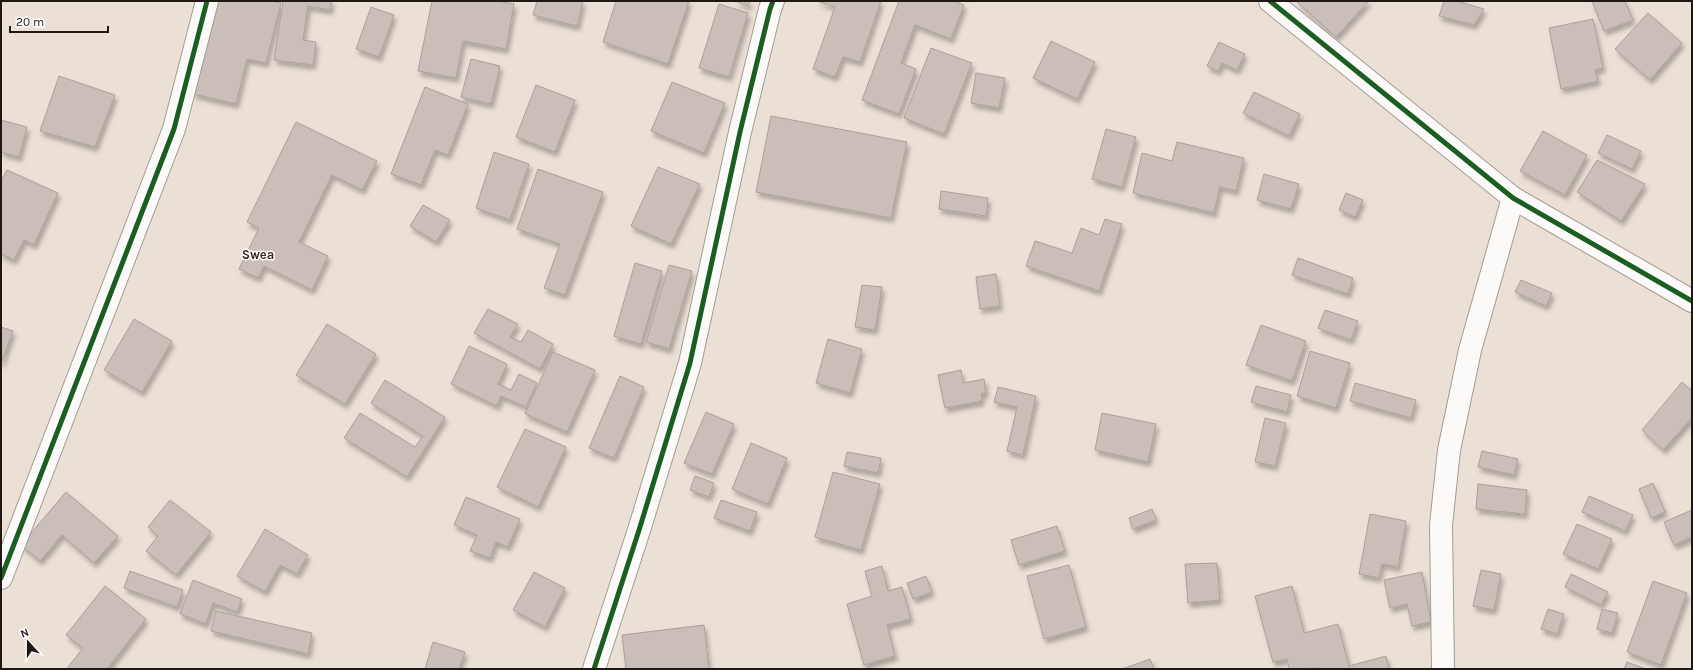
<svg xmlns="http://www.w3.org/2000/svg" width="1693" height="670" font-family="Karla,sans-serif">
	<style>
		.building { fill: #c9bfb8; stroke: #aaa09a; filter: url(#shadow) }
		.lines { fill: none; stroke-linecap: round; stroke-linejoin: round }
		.minor-casing { stroke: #a49b93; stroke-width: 24 }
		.minor { stroke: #fcfaf9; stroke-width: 22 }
		.cycleway-casing { stroke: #fff; stroke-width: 8 }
		.cycleway { stroke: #1b5e20; stroke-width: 5 }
		.labels { text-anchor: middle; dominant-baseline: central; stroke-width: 3; stroke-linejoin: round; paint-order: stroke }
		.quarter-label { font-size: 13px; font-weight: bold; fill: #3a2a1b; stroke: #fff }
	</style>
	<defs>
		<filter id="shadow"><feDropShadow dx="2.5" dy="4.5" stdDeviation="2" flood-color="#0004"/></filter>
	</defs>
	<rect width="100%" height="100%" fill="#ebe0d5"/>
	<g class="building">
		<polygon points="216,1 271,1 281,3 266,63 247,59 236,104 193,94"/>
		<polygon points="283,1 332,1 330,10 308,6 303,40 316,42 313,65 274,60"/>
		<polygon points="432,1 497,1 514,4 506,49 463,41 456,78 418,71"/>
		<polygon points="537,1 583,1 577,26 533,15"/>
		<polygon points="616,1 689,1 668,64 603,42"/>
		<polygon points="735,1 750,1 748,6"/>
		<polygon points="817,1 881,1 860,62 843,57 835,77 813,69 835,7"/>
		<polygon points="899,1 954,1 964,5 951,39 915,25 901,63 916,69 899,114 862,100"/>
		<polygon points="1296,1 1369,1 1336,37"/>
		<polygon points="1444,1 1457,1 1484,9 1474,25 1439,16"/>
		<polygon points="1592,1 1625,1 1633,20 1604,31"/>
		<polygon points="719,4 748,13 729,77 699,68"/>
		<polygon points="371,7 394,15 379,57 356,49"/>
		<polygon points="1648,13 1682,43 1650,80 1615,49"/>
		<polygon points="1593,19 1603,68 1595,70 1598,81 1561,89 1549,28"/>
		<polygon points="1051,41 1095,62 1077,99 1033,78"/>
		<polygon points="1219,42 1245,54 1237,70 1222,63 1218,71 1207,66"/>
		<polygon points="931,48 972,63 944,134 904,118"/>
		<polygon points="471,59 500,66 491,104 461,97"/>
		<polygon points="976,73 1005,78 999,108 971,103"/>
		<polygon points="59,76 115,95 95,147 40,131"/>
		<polygon points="672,82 725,103 704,153 651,131"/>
		<polygon points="536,85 575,100 555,152 516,137"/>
		<polygon points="425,87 468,104 448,155 435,150 421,185 391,174"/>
		<polygon points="1254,92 1300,114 1289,136 1243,113"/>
		<polygon points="771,116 907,142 891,218 756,192"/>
		<polygon points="1,120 27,127 19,157 1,152"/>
		<polygon points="296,122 377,161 362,190 332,175 299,242 328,256 312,290 264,266 258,278 239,269 259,228 247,222"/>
		<polygon points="1106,129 1136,137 1122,187 1092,179"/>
		<polygon points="1543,131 1587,155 1565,195 1520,171"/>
		<polygon points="1607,135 1641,151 1632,169 1598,153"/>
		<polygon points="1177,142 1244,158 1236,191 1220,187 1214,213 1133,193 1142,153 1172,161"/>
		<polygon points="494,152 529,164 510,220 476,208"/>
		<polygon points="1597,160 1645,184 1621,221 1577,192"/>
		<polygon points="658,167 700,184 671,244 631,226"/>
		<polygon points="538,169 603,192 565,295 544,288 560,244 517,229"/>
		<polygon points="7,170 58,193 34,245 24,240 14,260 1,254 1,181"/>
		<polygon points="1264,174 1299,184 1291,209 1257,200"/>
		<polygon points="941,191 988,198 986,216 939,209"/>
		<polygon points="1346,193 1363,200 1355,217 1339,210"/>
		<polygon points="423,205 450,220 436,242 410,226"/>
		<polygon points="1105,219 1122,224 1099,291 1026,266 1035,241 1072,253 1081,228 1099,235"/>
		<polygon points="1298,258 1353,278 1348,294 1292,275"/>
		<polygon points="635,263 662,271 641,344 614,336"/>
		<polygon points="669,265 692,271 669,349 646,342"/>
		<polygon points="996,274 1000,306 980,309 976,277"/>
		<polygon points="1521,280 1552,293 1546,306 1515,292"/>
		<polygon points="862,285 882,287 875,330 855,327"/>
		<polygon points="488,309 518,324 510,337 521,342 528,330 553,344 540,369 474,333"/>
		<polygon points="1325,310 1358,321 1351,340 1318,328"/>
		<polygon points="134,319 172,341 142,392 104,370"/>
		<polygon points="327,324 376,354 345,404 296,375"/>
		<polygon points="1261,325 1306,341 1292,381 1246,365"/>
		<polygon points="1,327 13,331 1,364"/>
		<polygon points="828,339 862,349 850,393 816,383"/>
		<polygon points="469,346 507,364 498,384 511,390 519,374 537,383 526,407 501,396 497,406 451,384"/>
		<polygon points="1310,351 1350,363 1336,408 1297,396"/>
		<polygon points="553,352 595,370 567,432 525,414"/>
		<polygon points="961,370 963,383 984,379 986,393 981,394 982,401 945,408 938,375"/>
		<polygon points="620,376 644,387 614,458 589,448"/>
		<polygon points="385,380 445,417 407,477 344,438 360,413 415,447 423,436 371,403"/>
		<polygon points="1682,382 1692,391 1692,418 1663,450 1642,430"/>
		<polygon points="1355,383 1416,400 1411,418 1350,401"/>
		<polygon points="1256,386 1291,395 1287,412 1251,402"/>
		<polygon points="998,387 1036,396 1023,455 1007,451 1017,407 994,402"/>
		<polygon points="706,412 734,424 712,474 684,463"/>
		<polygon points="1102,413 1156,424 1148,462 1095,450"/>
		<polygon points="1265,418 1286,423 1275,466 1255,462"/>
		<polygon points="525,429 566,447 538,507 497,487"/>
		<polygon points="751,443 787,458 768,504 732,489"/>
		<polygon points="1482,451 1518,459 1514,475 1478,467"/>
		<polygon points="847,452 881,458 878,473 844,466"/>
		<polygon points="833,472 880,484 861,550 815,537"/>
		<polygon points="695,476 714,483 709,497 690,490"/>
		<polygon points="1653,483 1665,512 1651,518 1639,489"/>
		<polygon points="1478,484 1527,490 1525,514 1476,509"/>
		<polygon points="66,492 118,536 94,563 62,535 40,561 21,545"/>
		<polygon points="1589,496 1633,515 1625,531 1582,512"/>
		<polygon points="466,497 520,519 508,547 496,542 490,558 470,551 477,535 454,525"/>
		<polygon points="170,500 211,532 176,575 146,551 158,536 148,527"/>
		<polygon points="721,500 757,512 750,531 714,518"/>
		<polygon points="1152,509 1156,520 1133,529 1129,518"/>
		<polygon points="1692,510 1692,537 1674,545 1664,522"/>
		<polygon points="1370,514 1406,521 1398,567 1382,564 1379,578 1359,574"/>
		<polygon points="1577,524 1612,539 1598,569 1563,554"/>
		<polygon points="1057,526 1065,551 1019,565 1011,540"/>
		<polygon points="265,529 308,555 297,574 280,565 265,592 237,576"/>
		<polygon points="1217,563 1220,600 1188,603 1185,564"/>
		<polygon points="1069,565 1086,627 1044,639 1027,576"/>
		<polygon points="882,566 888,591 902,587 911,619 887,625 895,656 864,665 847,604 872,596 865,571"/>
		<polygon points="1481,570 1501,574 1494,610 1473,606"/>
		<polygon points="130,571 183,590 177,607 124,588"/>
		<polygon points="534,572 565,588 545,627 513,610"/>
		<polygon points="1422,572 1431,622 1412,626 1407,604 1390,608 1384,580"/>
		<polygon points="1571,574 1608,592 1601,605 1565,587"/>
		<polygon points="926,576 932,592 913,599 907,583"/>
		<polygon points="193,580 242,599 237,612 213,603 206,624 180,614"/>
		<polygon points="1653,581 1687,593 1661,665 1627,652"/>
		<polygon points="105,586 146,619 107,669 70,669 68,667 83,648 66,635"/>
		<polygon points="1292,586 1304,633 1338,624 1349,666 1386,656 1389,669 1319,669 1319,668 1289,669 1287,659 1273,662 1255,596"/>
		<polygon points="1548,609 1564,614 1557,634 1541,629"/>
		<polygon points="1602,609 1618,613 1612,633 1597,629"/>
		<polygon points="216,611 312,633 308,654 211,631"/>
		<polygon points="704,625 709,669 626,669 622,635"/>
		<polygon points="433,642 465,652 459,669 425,669"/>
		<polygon points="1150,659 1154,669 1122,669"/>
		<polygon points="1627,662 1646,669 1624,669"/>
	</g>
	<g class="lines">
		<defs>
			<g id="minor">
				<polyline points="1270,1 1513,198 1692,301"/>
				<polyline points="1,578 174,129 207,1"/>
				<polyline points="594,669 640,527 690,363 740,132 770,9 773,1"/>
				<polyline points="1443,669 1441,525 1449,450 1470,350 1513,198"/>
			</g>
		</defs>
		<use href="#minor" class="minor-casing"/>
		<use href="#minor" class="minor"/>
		<defs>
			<g id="cycleway">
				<polyline points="1270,1 1513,198 1692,301"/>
				<polyline points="1,578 174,129 207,1"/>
				<polyline points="594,669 640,527 690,363 740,132 770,9 773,1"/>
			</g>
		</defs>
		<use href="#cycleway" class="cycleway-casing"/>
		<use href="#cycleway" class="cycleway"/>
	</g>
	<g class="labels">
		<g class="quarter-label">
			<text x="258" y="254">Swea</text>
		</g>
	</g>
	<rect width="1693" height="670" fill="none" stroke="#201812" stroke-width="4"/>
	<g transform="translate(28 642) rotate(339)" stroke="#ffffff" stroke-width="3" paint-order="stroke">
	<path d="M0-3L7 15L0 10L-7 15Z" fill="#201812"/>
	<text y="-6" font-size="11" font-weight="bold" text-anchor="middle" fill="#201812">N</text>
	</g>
	<path d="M10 26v6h98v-6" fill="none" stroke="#201812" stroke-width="2"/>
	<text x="16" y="26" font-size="12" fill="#201812" stroke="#ffffff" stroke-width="3" paint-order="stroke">20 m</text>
</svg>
